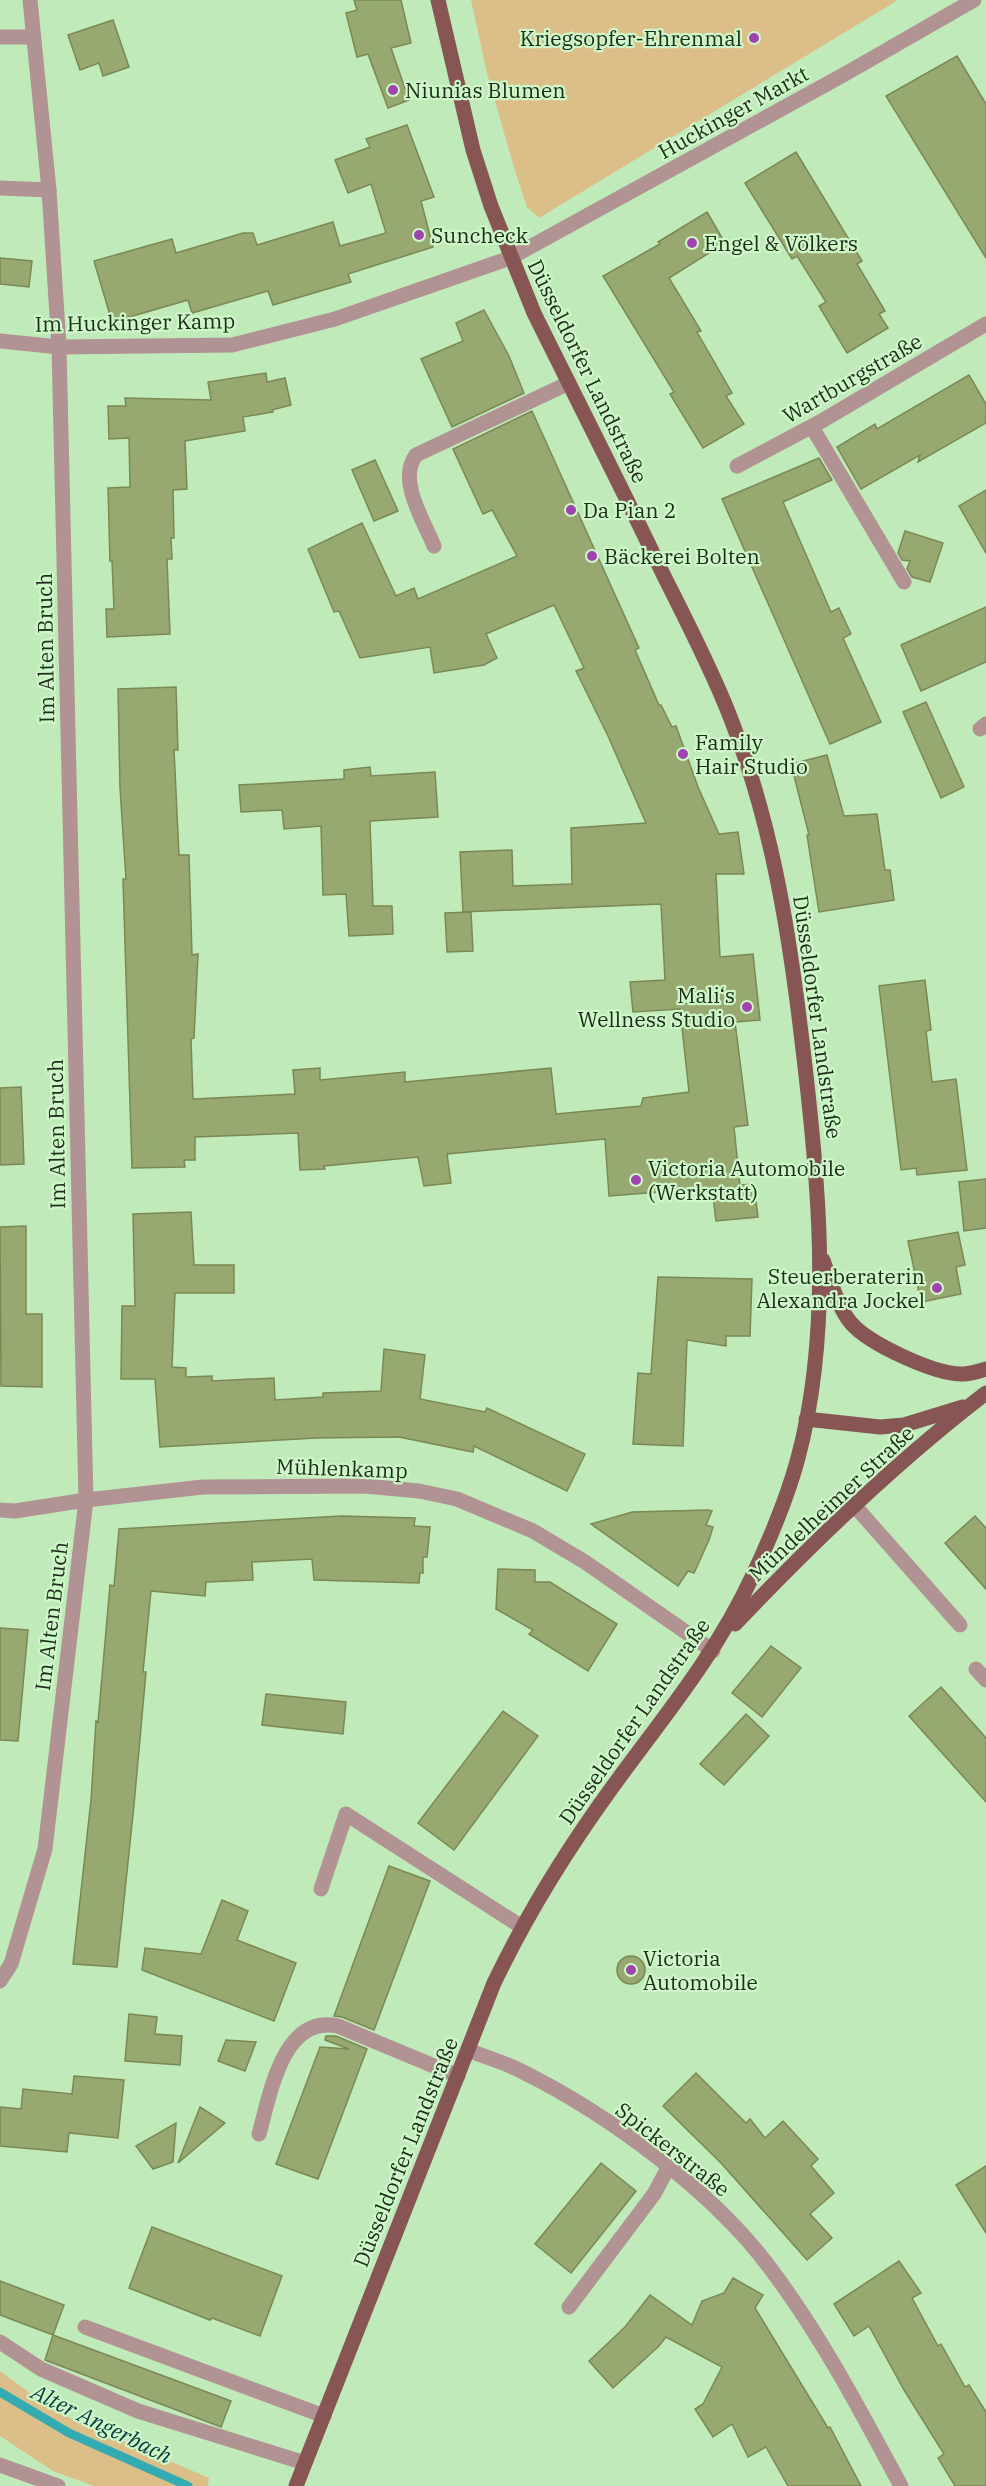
<svg xmlns="http://www.w3.org/2000/svg" width="986" height="2486" font-family="'IBM Plex Serif',serif">
	<style>
		.green { fill: #dcbe89 }
		.lines { fill: none; stroke-linecap: round; stroke-linejoin: round }
		.stream { stroke: #34abb2; stroke-width: 9 }
		.building { fill: #98a871; stroke: #7a8953; stroke-width: 1.5 }
		.minor { stroke: #b09392; stroke-width: 15 }
		.major { stroke: #875654; stroke-width: 15 }
		.poi-dot { fill: #9f44af; stroke: #cef8c8; stroke-width: 2 }
		.labels { text-anchor: middle; dominant-baseline: central; stroke-width: 4.5; stroke-linejoin: round; paint-order: stroke }
		.poi-label { font-size: 21px; fill: #1d2c1a; stroke: #cef8c8; text-anchor: start }
		.street-label { font-size: 21px; fill: #1d2c1a; stroke: #cef8c8 }
		.water-label { font-size: 22px; font-style: italic; fill: #0a4043; stroke: #cef8c8 }
	</style>
	<rect width="100%" height="100%" fill="#c1eabb"/>
	<g class="green">
		<polygon points="471,0 898,0 539,218 527,207 515,171 487,73"/>
		<polygon points="0,2371 54,2411 209,2478 208,2486 94,2486 53,2471 0,2436"/>
	</g>
	<g class="lines">
		<polyline class="stream" points="0,2392 69,2433 188,2486"/>
	</g>
	<g class="building">
		<polygon points="354,0 401,0 411,43 391,48 409,100 388,108 368,54 357,57 346,13 357,10"/>
		<polygon points="113,20 129,67 103,76 99,63 80,70 68,35"/>
		<polygon points="957,56 986,104 986,258 886,96"/>
		<polygon points="407,125 434,197 421,201 433,247 348,274 351,282 273,305 268,291 192,313 188,300 112,322 94,261 172,239 176,253 243,233 253,233 257,245 333,222 340,246 386,233 371,184 348,193 335,160 370,147 366,139"/>
		<polygon points="796,152 862,261 857,264 885,311 879,314 888,328 847,353 819,306 826,302 797,256 792,259 745,183"/>
		<polygon points="707,212 725,243 669,278 701,331 697,332 732,393 726,396 744,424 703,448 670,394 674,392 603,276 660,244 658,242"/>
		<polygon points="0,258 32,261 29,287 0,284"/>
		<polygon points="484,310 509,356 524,393 452,427 421,359 463,341 456,323"/>
		<polygon points="266,373 267,382 285,378 291,405 272,410 273,412 243,417 245,431 185,441 187,489 173,490 174,538 171,538 172,559 167,559 170,634 107,637 106,609 114,609 112,561 110,561 108,488 130,487 129,438 109,439 108,406 126,406 125,398 211,400 208,382"/>
		<polygon points="969,375 986,404 986,423 918,462 920,455 861,489 837,447 875,424 877,429"/>
		<polygon points="532,411 639,648 635,650 659,705 661,705 672,727 676,726 698,787 719,834 738,832 744,874 716,874 720,957 753,954 760,1020 735,1022 748,1125 734,1127 740,1185 754,1184 758,1217 716,1221 712,1188 609,1196 605,1139 447,1154 451,1183 424,1186 418,1157 324,1166 325,1169 300,1170 298,1133 195,1137 195,1160 184,1160 185,1167 132,1168 123,879 126,879 120,788 118,689 176,687 178,750 174,750 179,855 189,855 192,955 198,954 194,1038 191,1039 193,1099 295,1094 293,1070 320,1068 320,1080 405,1072 405,1082 551,1068 556,1114 641,1106 643,1098 689,1092 680,1009 633,1012 630,982 665,980 661,904 463,912 460,852 512,850 513,886 572,884 571,828 646,823 608,736 576,671 584,668 554,605 486,634 497,658 484,665 434,673 430,647 360,658 339,611 334,612 308,549 362,523 396,596 414,588 418,599 517,556 492,510 483,514 453,449"/>
		<polygon points="819,458 832,480 783,502 831,612 839,608 851,634 843,638 881,722 830,744 722,499"/>
		<polygon points="375,460 398,511 374,521 352,470"/>
		<polygon points="986,490 986,553 959,506"/>
		<polygon points="905,531 943,543 930,582 912,577 907,569 910,561 902,560 898,553"/>
		<polygon points="986,607 986,662 921,691 901,645"/>
		<polygon points="926,702 964,787 941,798 903,712"/>
		<polygon points="827,755 844,816 877,814 885,870 890,870 894,900 819,912 807,835 809,835 791,764"/>
		<polygon points="370,767 371,776 435,772 438,817 370,821 373,906 392,906 393,934 349,936 346,894 323,895 321,826 284,829 282,810 241,812 239,785 344,779 344,770"/>
		<polygon points="471,912 473,951 447,952 445,913"/>
		<polygon points="925,980 931,1030 926,1031 932,1082 956,1079 967,1170 917,1175 916,1168 901,1170 879,986"/>
		<polygon points="21,1087 24,1164 0,1165 0,1088"/>
		<polygon points="986,1179 986,1228 964,1231 959,1182"/>
		<polygon points="191,1212 194,1265 234,1265 234,1293 175,1293 172,1367 186,1368 186,1377 212,1376 212,1381 274,1378 275,1400 323,1397 323,1393 381,1391 384,1349 425,1355 420,1399 485,1412 487,1408 585,1454 567,1491 474,1446 473,1452 399,1437 316,1438 160,1447 155,1379 121,1379 122,1306 135,1306 133,1214"/>
		<polygon points="26,1226 26,1314 42,1314 42,1387 1,1386 0,1227"/>
		<polygon points="958,1232 965,1265 956,1267 961,1294 921,1302 908,1241"/>
		<polygon points="658,1277 752,1279 750,1336 726,1336 726,1346 687,1340 683,1446 633,1444 638,1373 651,1374"/>
		<polygon points="708,1510 712,1511 706,1525 713,1527 709,1540 694,1573 688,1571 678,1586 591,1524 632,1512"/>
		<polygon points="341,1516 415,1518 414,1526 430,1527 427,1557 423,1557 423,1573 420,1573 419,1583 314,1580 312,1559 252,1562 253,1580 206,1582 205,1596 151,1591 143,1672 146,1672 134,1805 117,1967 73,1964 91,1800 96,1721 98,1722 110,1585 114,1586 119,1529"/>
		<polygon points="975,1516 986,1528 986,1589 945,1543"/>
		<polygon points="498,1569 535,1570 535,1582 550,1582 617,1624 588,1671 529,1634 533,1630 496,1609"/>
		<polygon points="0,1628 28,1630 18,1741 0,1740"/>
		<polygon points="771,1646 801,1668 762,1717 732,1693"/>
		<polygon points="941,1687 986,1738 986,1802 909,1716"/>
		<polygon points="266,1694 346,1702 343,1734 262,1725"/>
		<polygon points="503,1711 538,1736 454,1850 418,1823"/>
		<polygon points="746,1714 769,1736 724,1785 700,1764"/>
		<polygon points="389,1866 430,1881 374,2030 342,2017 334,2016"/>
		<polygon points="222,1900 248,1911 237,1940 296,1963 274,2021 142,1970 145,1948 201,1954"/>
		<circle cx="631" cy="1970" r="14"/>
		<polygon points="129,2014 157,2017 155,2034 182,2036 180,2065 125,2061"/>
		<polygon points="326,2036 336,2036 367,2049 318,2179 276,2164 320,2047 349,2049 325,2040"/>
		<polygon points="226,2040 256,2042 245,2071 218,2061"/>
		<polygon points="696,2073 746,2123 750,2119 765,2138 783,2121 818,2159 811,2166 834,2193 810,2214 832,2238 807,2260 721,2163 663,2106"/>
		<polygon points="74,2076 124,2080 118,2138 69,2133 67,2152 0,2146 0,2107 21,2109 23,2089 72,2094"/>
		<polygon points="200,2107 225,2123 178,2163"/>
		<polygon points="176,2123 173,2162 153,2169 136,2146"/>
		<polygon points="601,2163 636,2191 571,2273 535,2244"/>
		<polygon points="986,2166 986,2233 956,2185"/>
		<polygon points="152,2227 282,2276 260,2336 212,2318 210,2320 129,2288"/>
		<polygon points="899,2261 921,2293 912,2298 938,2346 941,2344 965,2387 969,2385 986,2412 986,2486 955,2486 938,2458 944,2454 904,2390 869,2326 854,2336 834,2304"/>
		<polygon points="733,2278 763,2295 755,2308 828,2428 830,2427 861,2486 788,2486 766,2447 748,2457 732,2424 713,2437 695,2409 703,2404 722,2367 666,2337 659,2346 613,2388 589,2361 625,2327 650,2295 692,2325 702,2301 724,2293"/>
		<polygon points="0,2281 64,2305 53,2335 0,2315"/>
		<polygon points="53,2335 231,2401 221,2427 45,2360"/>
	</g>
	<g class="lines">
		<g class="minor">
			<polyline points="0,37 33,37"/>
			<polyline points="0,188 49,190"/>
			<polyline points="0,341 59,347 232,345 335,319 510,258 845,74 974,0"/>
			<polyline points="812,427 904,582"/>
			<polyline points="737,466 820,422 986,324"/>
			<path d="M434 546C424 521 397 480 416 455L569 383"/>
			<polyline points="980,729 986,724"/>
			<polyline points="854,1505 960,1625"/>
			<polyline points="0,1510 15,1511 86,1500 203,1487 365,1486 419,1491 457,1499 533,1531 585,1562 713,1651"/>
			<polyline points="976,1669 986,1680"/>
			<polyline points="321,1889 346,1814 522,1927"/>
			<polyline points="0,1981 11,1964 45,1849 86,1500 59,347 49,190 30,0"/>
			<path d="M468 2050C485 2057 503 2062 519 2070 607 2113 716 2193 773 2272 823 2339 861 2412 901 2486"/>
			<path d="M259 2134C270 2096 282 2014 338 2026L458 2076"/>
			<polyline points="569,2307 654,2194 668,2168"/>
			<polyline points="85,2327 324,2416"/>
			<polyline points="0,2342 41,2369 138,2411 305,2463"/>
			<polyline points="0,2465 58,2486"/>
		</g>
		<g class="major">
			<path d="M823 1260C830 1279 838 1308 851 1323 869 1344 936 1375 963 1374 971 1374 979 1371 986 1369"/>
			<polyline points="806,1419 880,1427 904,1425 963,1407"/>
			<path d="M735 1624C813 1542 896 1462 986 1393"/>
			<path d="M296 2486 494 1983C527 1914 566 1851 611 1789 661 1720 716 1655 752 1577 770 1539 787 1499 798 1458 834 1323 818 1170 801 1033 788 924 770 816 729 714 710 666 686 620 663 574 621 486 577 400 534 313L491 206 473 150 438 0"/>
		</g>
	</g>
	<g class="poi-dot">
		<circle cx="754" cy="38" r="6"/>
		<circle cx="393" cy="90" r="6"/>
		<circle cx="419" cy="235" r="6"/>
		<circle cx="692" cy="243" r="6"/>
		<circle cx="571" cy="510" r="6"/>
		<circle cx="592" cy="556" r="6"/>
		<circle cx="683" cy="754" r="6"/>
		<circle cx="747" cy="1007" r="6"/>
		<circle cx="636" cy="1180" r="6"/>
		<circle cx="937" cy="1288" r="6"/>
		<circle cx="631" cy="1970" r="6"/>
	</g>
	<g class="labels">
		<g class="poi-label">
			<text x="742" y="38" text-anchor="end">Kriegsopfer-Ehrenmal</text>
			<text x="405" y="90">Niunias Blumen</text>
			<text x="431" y="235">Suncheck</text>
			<text x="704" y="243">Engel &amp; Völkers</text>
			<text x="583" y="510">Da Pian 2</text>
			<text x="604" y="556">Bäckerei Bolten</text>
			<text x="695" y="742">Family<tspan x="695" dy="24">Hair Studio</tspan></text>
			<text x="735" y="995" text-anchor="end">Mali‘s<tspan x="735" dy="24">Wellness Studio</tspan></text>
			<text x="648" y="1168">Victoria Automobile<tspan x="648" dy="24">(Werkstatt)</tspan></text>
			<text x="925" y="1276" text-anchor="end">Steuerberaterin<tspan x="925" dy="24">Alexandra Jockel</tspan></text>
			<text x="643" y="1958">Victoria<tspan x="643" dy="24">Automobile</tspan></text>
		</g>
		<g class="street-label">
			<text transform="translate(733 112) rotate(-29)">Huckinger Markt</text>
			<text transform="translate(135 322) rotate(-1)">Im Huckinger Kamp</text>
			<text transform="translate(588 371) rotate(64)">Düsseldorfer Landstraße</text>
			<text transform="translate(852 378) rotate(-30)">Wartburgstraße</text>
			<text transform="translate(45 648) rotate(-91)">Im Alten Bruch</text>
			<text transform="translate(818 1017) rotate(82)">Düsseldorfer Landstraße</text>
			<text transform="translate(56 1134) rotate(-91)">Im Alten Bruch</text>
			<text transform="translate(342 1468) rotate(2)">Mühlenkamp</text>
			<text transform="translate(831 1503) rotate(-43)">Mündelheimer Straße</text>
			<text transform="translate(51 1616) rotate(-83)">Im Alten Bruch</text>
			<text transform="translate(634 1721) rotate(-55)">Düsseldorfer Landstraße</text>
			<text transform="translate(673 2149) rotate(38)">Spickerstraße</text>
			<text transform="translate(405 2152) rotate(-68)">Düsseldorfer Landstraße</text>
		</g>
		<g class="water-label">
			<text transform="translate(102 2423) rotate(26)">Alter Angerbach</text>
		</g>
	</g>
</svg>
